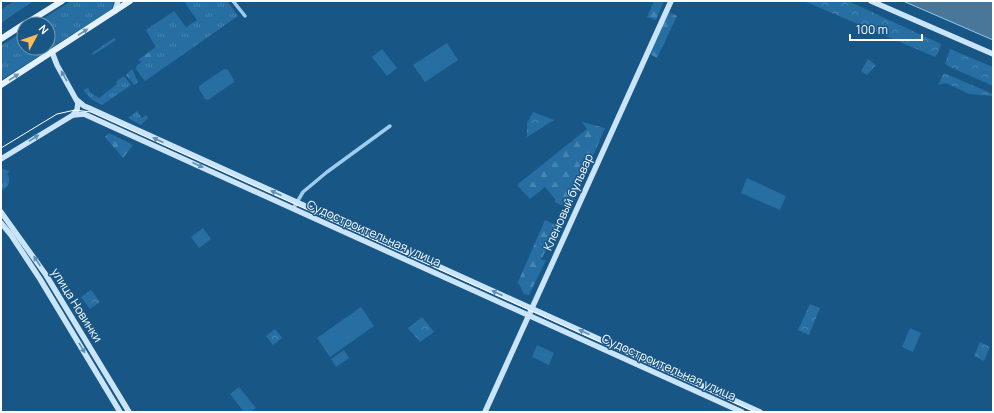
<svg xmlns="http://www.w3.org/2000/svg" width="994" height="413" font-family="Manrope,sans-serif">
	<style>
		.grass { fill: url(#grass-tufts) }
		.forest { fill: url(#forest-firs) }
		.park { fill: url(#park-crowns) }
		.pitch { fill: #276fa3 }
		.water { fill: #49779a; stroke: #90c9f0 }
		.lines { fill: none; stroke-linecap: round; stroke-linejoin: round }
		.street { stroke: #9ecced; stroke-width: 3.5 }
		.secondary { stroke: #cae5f9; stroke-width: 5.5 }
		.primary { stroke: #e4f2ff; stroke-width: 6 }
		.tram { stroke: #fff; stroke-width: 1 }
		.oneway { fill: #6a94b6 }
		.oneway2 { fill: #5f8fb4 }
		.labels { text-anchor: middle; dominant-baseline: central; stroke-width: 3; stroke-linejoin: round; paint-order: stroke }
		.street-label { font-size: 12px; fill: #fff; stroke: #185686 }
	</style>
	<defs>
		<pattern id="grass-tufts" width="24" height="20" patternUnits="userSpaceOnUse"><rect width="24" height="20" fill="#276fa3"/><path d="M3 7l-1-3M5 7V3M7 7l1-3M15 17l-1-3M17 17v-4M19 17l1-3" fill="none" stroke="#4785b1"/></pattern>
		<pattern id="forest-firs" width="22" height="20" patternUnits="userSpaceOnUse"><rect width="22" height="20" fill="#276fa3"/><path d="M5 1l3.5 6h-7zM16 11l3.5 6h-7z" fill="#4785b1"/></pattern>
		<pattern id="park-crowns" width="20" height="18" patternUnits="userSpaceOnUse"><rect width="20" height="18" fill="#276fa3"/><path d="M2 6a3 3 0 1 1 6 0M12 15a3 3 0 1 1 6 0" fill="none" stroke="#4785b1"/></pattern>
	</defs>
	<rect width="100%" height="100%" fill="#185686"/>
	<g class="grass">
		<polygon points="14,1 33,1 1,23 1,10"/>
		<polygon points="71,1 114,1 112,9 1,80 1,46 24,31 24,48 48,48 48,24 35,24"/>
		<polygon points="188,1 227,1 238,16 145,81 136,69 137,65 158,51 146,30 174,11 186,27 197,20 185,3"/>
		<polygon points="114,38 116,40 93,55 92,53"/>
		<polygon points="124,76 131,85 102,105 91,99 83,90 88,88 91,93 99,98 117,84 116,82"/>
		<polygon points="137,111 142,118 146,115 148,118 141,125 128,118"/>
		<path d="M2 169 10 171 7 174C12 181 8 187 1 191V170Z"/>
	</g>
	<g class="forest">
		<polygon points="654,1 664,1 656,20 647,17"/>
		<polygon points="669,12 677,16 657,58 650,54"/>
		<polygon points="157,46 160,51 144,63 138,60"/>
		<polygon points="132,69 138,82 134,85 126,75"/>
		<polygon points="582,122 605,128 567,217 561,216 565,207 555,202 555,199 545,187 530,199 517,185 587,129"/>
		<polygon points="109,133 133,145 123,158 105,137"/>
		<polygon points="545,220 558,226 541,260 546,260 529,295 524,294 518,282"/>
	</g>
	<g class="park">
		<polygon points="804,1 848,1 941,44 938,53 935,57"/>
		<polygon points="950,49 993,67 993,86 950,67 945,64"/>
		<polygon points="868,59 876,65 867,75 861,71"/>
		<polygon points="944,73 993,94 993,96 969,94 946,83 938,85"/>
		<polygon points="533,112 554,120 527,137 527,123"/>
		<polygon points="91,290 100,302 90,309 81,297"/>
		<polygon points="810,304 820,308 809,335 798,330"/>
		<polygon points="422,317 434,332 420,342 408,328"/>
		<polygon points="275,329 282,338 273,345 266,336"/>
		<polygon points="980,342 990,347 984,361 974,356"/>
	</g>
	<g class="pitch">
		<polygon points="447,43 458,60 425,82 413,65"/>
		<polygon points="382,49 397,68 387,76 372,57"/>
		<polygon points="224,69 228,70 234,80 234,82 208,100 205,99 199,89 199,86"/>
		<polygon points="747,178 786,196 780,210 741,193"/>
		<polygon points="203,228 211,239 199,248 191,237"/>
		<polygon points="361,307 374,326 330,357 317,338"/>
		<polygon points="910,328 921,333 913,352 902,347"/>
		<polygon points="537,345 554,353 549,365 532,357"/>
		<polygon points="344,350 349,358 336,367 331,359"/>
		<polygon points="239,387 256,408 250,412 244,412 230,394"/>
	</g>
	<polygon class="water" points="903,1 993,1 993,40"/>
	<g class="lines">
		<g class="street">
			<polyline points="233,1 245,16"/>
			<polyline points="293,209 303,192 327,172 390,126"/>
		</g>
		<g class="secondary">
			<polyline points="871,1 993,54"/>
			<polyline points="115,11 118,1"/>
			<polyline points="52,52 57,65 78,103 77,110 73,115"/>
			<polyline points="77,100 84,106 89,108 760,412"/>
			<polyline points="1,159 73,115 84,114 742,412"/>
			<polyline points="1,212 46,275 129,412"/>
			<polyline points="1,223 11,235 40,279 120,412"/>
			<polyline points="485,412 671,1"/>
		</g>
		<g class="primary">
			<polyline points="25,24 62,1"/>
			<polyline points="1,39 24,24"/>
			<polyline points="1,85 130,1"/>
		</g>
		<polyline class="tram" points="1,148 57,114 75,110 91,112 755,412"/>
	</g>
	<defs><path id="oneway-solid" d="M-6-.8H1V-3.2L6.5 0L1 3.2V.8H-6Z"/></defs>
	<g class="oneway">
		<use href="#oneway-solid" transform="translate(83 32) rotate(-33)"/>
		<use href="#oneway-solid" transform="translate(14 77) rotate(-33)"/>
	</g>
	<g class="oneway2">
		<use href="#oneway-solid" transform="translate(64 76) rotate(-120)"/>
		<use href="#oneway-solid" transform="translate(34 138) rotate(-33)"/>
		<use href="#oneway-solid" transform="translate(158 140) rotate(-155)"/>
		<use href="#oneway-solid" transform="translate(198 165) rotate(24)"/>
		<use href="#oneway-solid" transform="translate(276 193) rotate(-156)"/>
		<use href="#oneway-solid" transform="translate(37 261) rotate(-124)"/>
		<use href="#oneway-solid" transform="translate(497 293) rotate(-156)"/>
		<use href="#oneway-solid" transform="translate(584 332) rotate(-156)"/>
		<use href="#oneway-solid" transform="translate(82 348) rotate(59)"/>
	</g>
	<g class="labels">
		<g class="street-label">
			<text transform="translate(568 202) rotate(-66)">Кленовый бульвар</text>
			<text transform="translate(374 233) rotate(24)">Судостроительная улица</text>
			<text transform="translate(77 305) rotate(58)">улица Новинки</text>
			<text transform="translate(669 367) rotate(24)">Судостроительная улица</text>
		</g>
	</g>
	<rect width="994" height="413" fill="none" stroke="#ffffff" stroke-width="4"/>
	<g transform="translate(36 36) rotate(50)"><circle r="19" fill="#185686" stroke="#749ab6"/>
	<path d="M0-3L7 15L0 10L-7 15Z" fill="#ffba5a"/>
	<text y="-6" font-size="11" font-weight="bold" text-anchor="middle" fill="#ffffff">N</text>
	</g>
	<path d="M850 34v6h72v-6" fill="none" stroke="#ffffff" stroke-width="2"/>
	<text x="856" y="34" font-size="12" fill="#ffffff" stroke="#185686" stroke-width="3" paint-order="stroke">100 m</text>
</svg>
